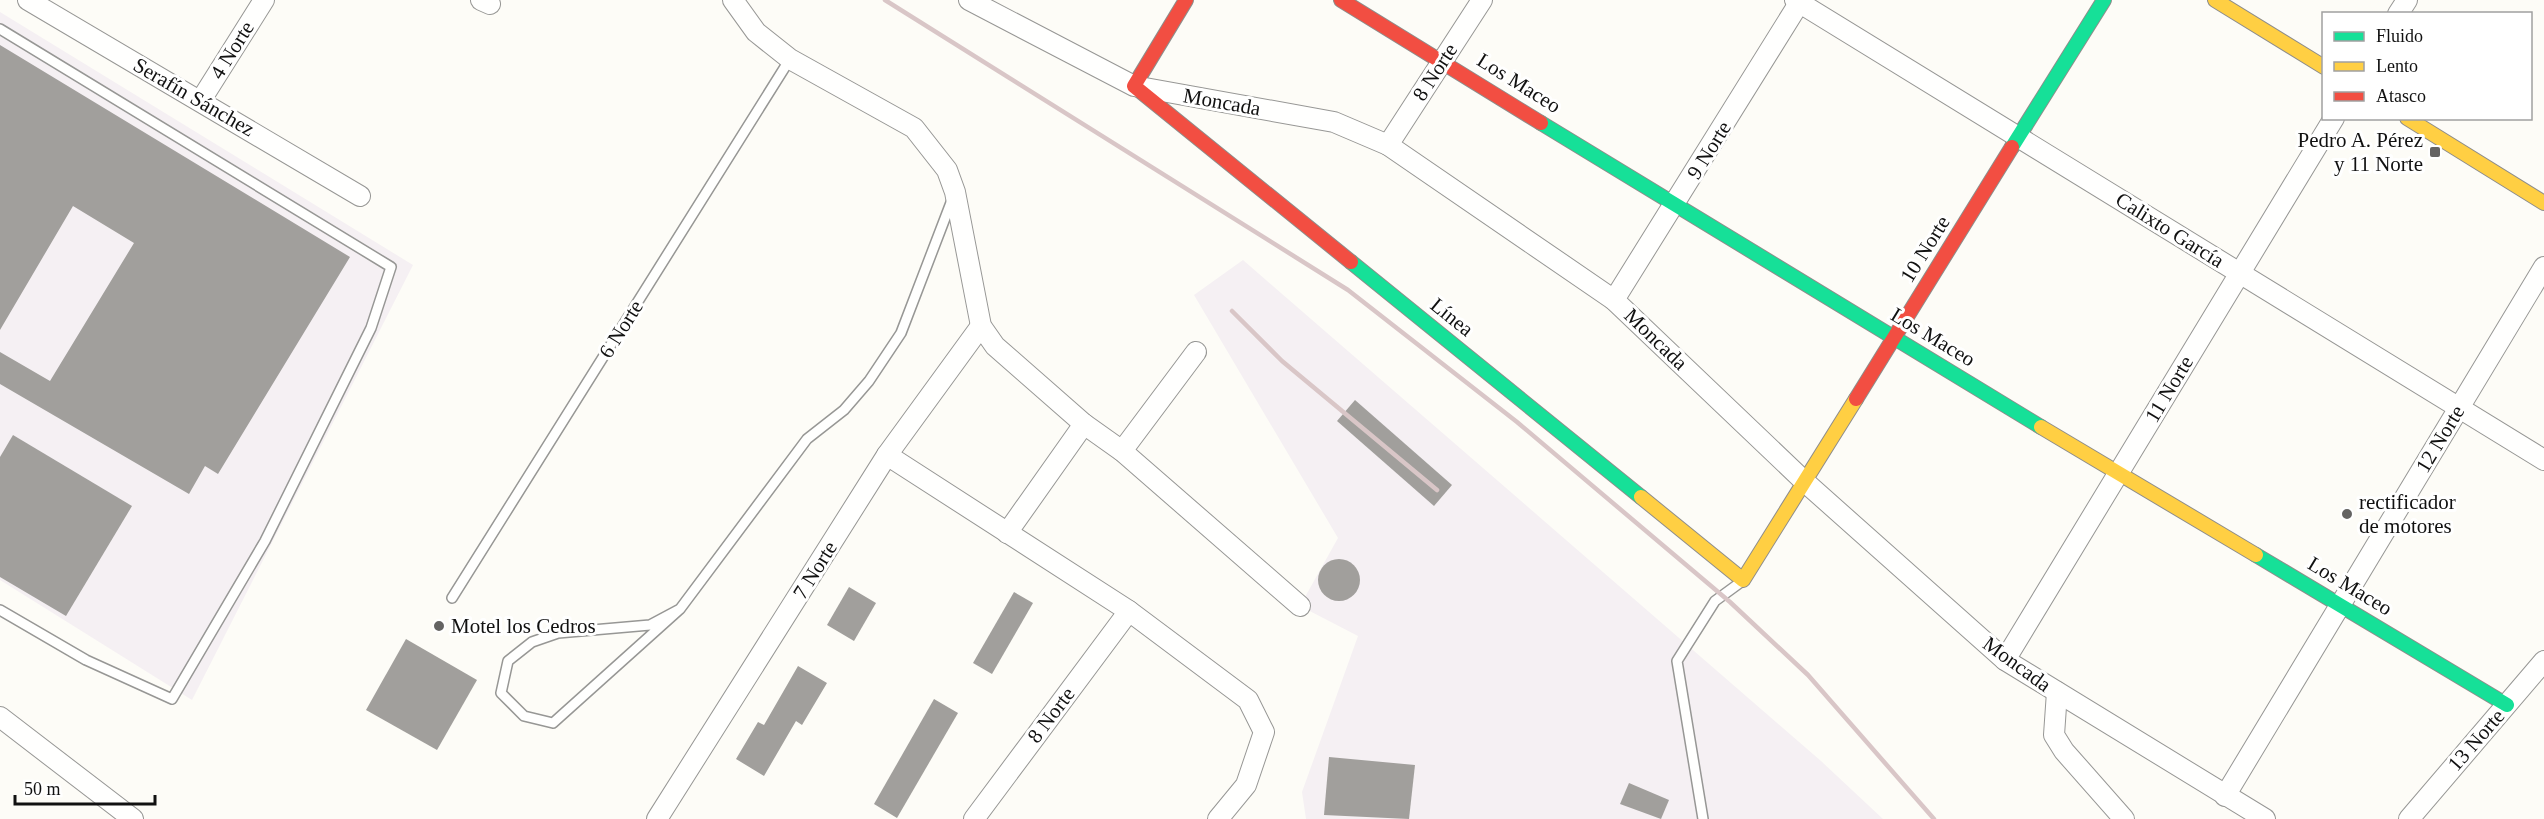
<svg xmlns="http://www.w3.org/2000/svg" width="2544" height="819" font-family="'Times New Roman',serif">
	<style>
		.industrial { fill: #f5f0f3 }
		.building { fill: #a19f9c }
		.lines { fill: none; stroke-linecap: round; stroke-linejoin: round }
		.lane-casing { stroke: #979795; stroke-width: 12 }
		.street-casing { stroke: #979795; stroke-width: 22 }
		.fast-casing { stroke: #8e8d8b; stroke-width: 16 }
		.slow-casing { stroke: #8e8d8b; stroke-width: 16 }
		.jam-casing { stroke: #8e8d8b; stroke-width: 16 }
		.lane { stroke: #fffffe; stroke-width: 9 }
		.street { stroke: #fffffe; stroke-width: 20 }
		.fast { stroke: #16e098; stroke-width: 14 }
		.slow { stroke: #ffcf43; stroke-width: 14 }
		.jam { stroke: #f24e42; stroke-width: 14 }
		.rail { stroke: #d9c6c7; stroke-width: 4.5 }
		.poi-dot { fill: #646362; stroke: #fff; stroke-width: 2 }
		.labels { text-anchor: middle; dominant-baseline: central; stroke-width: 6; stroke-linejoin: round; paint-order: stroke }
		.street-label { font-size: 21px; fill: #111; stroke: #fff }
		.poi-label { font-size: 21px; fill: #111; stroke: #fff; text-anchor: start }
	</style>
	<rect width="100%" height="100%" fill="#fdfcf7"/>
	<g class="industrial">
		<polygon points="0,12 413,265 192,700 0,580"/>
		<polygon points="1243,260 1821,761 1883,819 1306,819 1302,792 1358,636 1300,606 1338,538 1194,295"/>
	</g>
	<g class="building">
		<polygon points="0,45 350,257 218,474 205,466 189,494 0,384 0,352 50,381 134,243 73,206 0,330"/>
		<polygon points="1355,400 1452,485 1434,506 1337,421"/>
		<polygon points="13,435 132,506 66,616 0,577 0,457"/>
		<circle cx="1339" cy="580" r="21"/>
		<polygon points="849,587 876,603 854,641 827,625"/>
		<polygon points="1014,592 1033,603 992,674 973,663"/>
		<polygon points="406,639 477,680 437,750 366,710"/>
		<polygon points="798,666 827,683 802,725 796,721 764,776 736,759 758,722 764,725"/>
		<polygon points="934,699 958,713 897,818 874,804"/>
		<polygon points="1329,757 1415,765 1409,819 1324,815"/>
		<polygon points="1629,783 1669,800 1661,819 1620,804"/>
	</g>
	<g class="lines">
		<defs>
			<g id="lane">
				<polyline points="0,29 391,267 371,328 265,541 172,699 86,660 0,610"/>
				<polyline points="452,598 790,59"/>
				<polyline points="680,609 553,723 524,716 501,693 508,661 532,642 558,633 650,625 680,609 807,439 844,410 869,381 901,333 952,200"/>
				<polyline points="1703,819 1677,661 1715,601 1741,582"/>
			</g>
			<g id="street">
				<polyline points="28,0 360,196"/>
				<polyline points="481,0 490,4"/>
				<polyline points="733,0 756,32 790,59 914,128 947,170 955,192 981,326 995,346 1084,424 1122,451 1300,606"/>
				<polyline points="969,0 1134,86 1334,122 1388,145 1614,300 1805,482 2005,660 2265,819"/>
				<polyline points="1795,0 2544,460"/>
				<polyline points="2398,14 2407,0"/>
				<polyline points="201,100 264,0"/>
				<polyline points="1388,145 1482,0"/>
				<polyline points="1614,300 1801,0"/>
				<polyline points="1122,451 1196,352"/>
				<polyline points="887,455 1129,611 1248,700 1264,732 1246,785 1218,819"/>
				<polyline points="1007,533 1084,424"/>
				<polyline points="2005,660 2334,118"/>
				<polyline points="2057,692 2054,735 2064,751 2124,819"/>
				<polyline points="0,717 133,819"/>
				<polyline points="2225,796 2544,267"/>
				<polyline points="657,819 887,455 981,326"/>
				<polyline points="974,819 1129,611"/>
				<polyline points="2409,819 2544,661"/>
			</g>
			<g id="fast">
				<polyline points="1541,123 2041,427"/>
				<polyline points="2012,147 2104,0"/>
				<polyline points="1351,262 1641,497"/>
				<polyline points="2256,555 2507,705"/>
			</g>
			<g id="slow">
				<polyline points="2215,0 2324,67"/>
				<polyline points="2407,118 2544,203"/>
				<polyline points="2041,427 2256,555"/>
				<polyline points="1641,497 1743,580 1856,399"/>
			</g>
			<g id="jam">
				<polyline points="1186,0 1134,86 1351,262"/>
				<polyline points="1341,0 1541,123"/>
				<polyline points="1856,399 2012,147"/>
			</g>
		</defs>
		<use href="#lane" class="lane-casing"/>
		<use href="#street" class="street-casing"/>
		<use href="#fast" class="fast-casing"/>
		<use href="#slow" class="slow-casing"/>
		<use href="#jam" class="jam-casing"/>
		<use href="#lane" class="lane"/>
		<use href="#street" class="street"/>
		<use href="#fast" class="fast"/>
		<use href="#slow" class="slow"/>
		<use href="#jam" class="jam"/>
		<g class="rail">
			<polyline points="885,0 1348,290 1517,422 1730,602 1808,675 1934,819"/>
			<polyline points="1232,311 1282,361 1437,490"/>
		</g>
	</g>
	<g class="poi-dot">
		<rect x="2429" y="146" width="12" height="12" rx="3"/>
		<circle cx="2347" cy="514" r="6"/>
		<circle cx="439" cy="626" r="6"/>
	</g>
	<g class="labels">
		<g class="street-label">
			<text transform="translate(232 50) rotate(-58)">4 Norte</text>
			<text transform="translate(1435 72) rotate(-57)">8 Norte</text>
			<text transform="translate(1519 83) rotate(32)">Los Maceo</text>
			<text transform="translate(194 97) rotate(30)">Serafín Sánchez</text>
			<text transform="translate(1222 102) rotate(10)">Moncada</text>
			<text transform="translate(1709 150) rotate(-58)">9 Norte</text>
			<text transform="translate(2170 230) rotate(32)">Calixto García</text>
			<text transform="translate(1925 249) rotate(-58)">10 Norte</text>
			<text transform="translate(1452 317) rotate(39)">Línea</text>
			<text transform="translate(621 329) rotate(-58)">6 Norte</text>
			<text transform="translate(1933 337) rotate(31)">Los Maceo</text>
			<text transform="translate(1656 339) rotate(44)">Moncada</text>
			<text transform="translate(2169 389) rotate(-59)">11 Norte</text>
			<text transform="translate(2440 439) rotate(-59)">12 Norte</text>
			<text transform="translate(815 570) rotate(-58)">7 Norte</text>
			<text transform="translate(2350 586) rotate(31)">Los Maceo</text>
			<text transform="translate(2017 664) rotate(36)">Moncada</text>
			<text transform="translate(1051 715) rotate(-53)">8 Norte</text>
			<text transform="translate(2476 740) rotate(-49)">13 Norte</text>
		</g>
		<g class="poi-label">
			<text x="2423" y="140" text-anchor="end">Pedro A. Pérez<tspan x="2423" dy="24">y 11 Norte</tspan></text>
			<text x="2359" y="502">rectificador<tspan x="2359" dy="24">de motores</tspan></text>
			<text x="451" y="626">Motel los Cedros</text>
		</g>
	</g>
	<rect x="2322" y="12" width="210" height="108" fill="#ffffff" stroke="#a0a0a0" stroke-width="1.5"/>
	<rect x="2334" y="32" width="30" height="9" fill="#16e098" stroke="#a0a0a0" stroke-width="1.5"/>
	<text x="2376" y="42" font-size="18" fill="#111111">Fluido</text>
	<rect x="2334" y="62" width="30" height="9" fill="#ffcf43" stroke="#a0a0a0" stroke-width="1.5"/>
	<text x="2376" y="72" font-size="18" fill="#111111">Lento</text>
	<rect x="2334" y="92" width="30" height="9" fill="#f24e42" stroke="#a0a0a0" stroke-width="1.5"/>
	<text x="2376" y="102" font-size="18" fill="#111111">Atasco</text>
	<path d="M15 795v9h140v-9" fill="none" stroke="#111111" stroke-width="3"/>
	<text x="24" y="795" font-size="18" fill="#111111" stroke="#ffffff" stroke-width="4.5" paint-order="stroke">50 m</text>
</svg>
